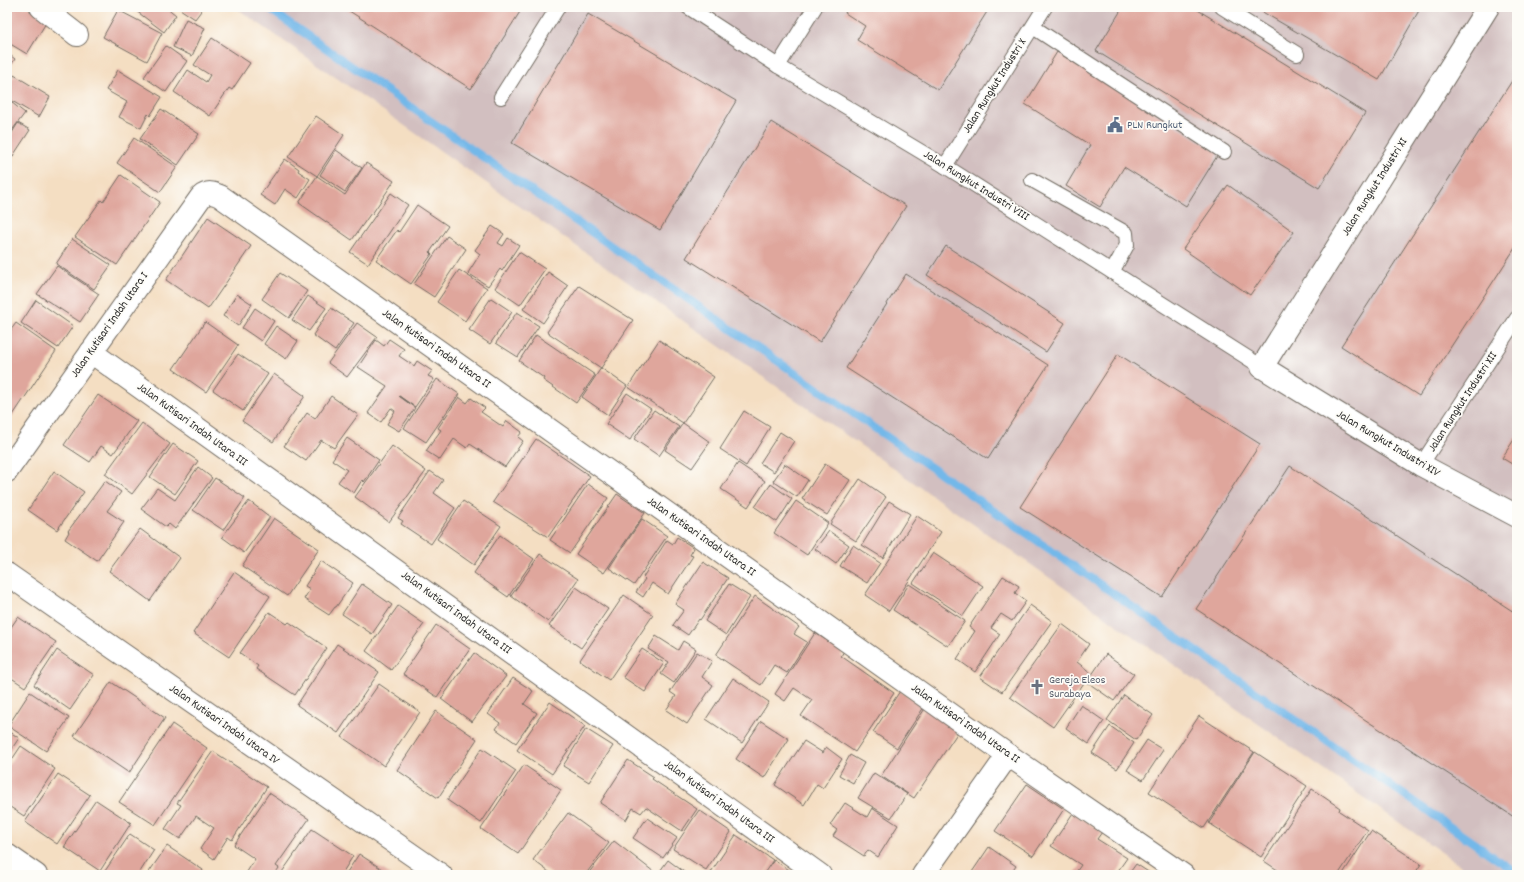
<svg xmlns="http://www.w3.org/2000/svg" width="1524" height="882" font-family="Dekko,sans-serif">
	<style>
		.industrial { fill: #d2bfc0 }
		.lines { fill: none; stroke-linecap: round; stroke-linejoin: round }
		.stream { stroke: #73b8e9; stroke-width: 8 }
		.building { fill: #dfa69c }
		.service-casing { stroke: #716a60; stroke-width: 16 }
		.minor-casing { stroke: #716a60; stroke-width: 24 }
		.tertiary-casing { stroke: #716a60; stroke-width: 24 }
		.service { stroke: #fff; stroke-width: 14 }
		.minor { stroke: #fff; stroke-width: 22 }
		.tertiary { stroke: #fff; stroke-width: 22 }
		.labels { text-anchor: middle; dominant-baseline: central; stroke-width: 3.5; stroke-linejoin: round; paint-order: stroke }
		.street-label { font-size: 12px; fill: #2b2b2b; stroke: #fdfcf7 }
		.service-label { font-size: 12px; fill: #4e5e75; stroke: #fdfcf7; text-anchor: start }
		.worship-label { font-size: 12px; fill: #5b616d; stroke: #fdfcf7; text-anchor: start }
	</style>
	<rect width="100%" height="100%" fill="#fdfcf7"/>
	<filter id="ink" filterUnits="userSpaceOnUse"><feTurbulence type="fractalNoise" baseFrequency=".025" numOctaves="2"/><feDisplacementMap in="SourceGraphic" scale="8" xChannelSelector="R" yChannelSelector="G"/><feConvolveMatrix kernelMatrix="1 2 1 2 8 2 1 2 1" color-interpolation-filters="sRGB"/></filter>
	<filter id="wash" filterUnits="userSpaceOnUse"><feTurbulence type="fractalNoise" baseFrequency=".012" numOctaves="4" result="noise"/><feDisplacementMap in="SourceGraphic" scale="16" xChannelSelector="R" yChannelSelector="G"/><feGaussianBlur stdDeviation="0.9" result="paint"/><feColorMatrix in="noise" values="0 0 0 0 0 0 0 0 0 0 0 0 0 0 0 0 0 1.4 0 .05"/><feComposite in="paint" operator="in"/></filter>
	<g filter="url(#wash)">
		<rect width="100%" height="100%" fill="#f4dec2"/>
		<polygon class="industrial" points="235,7 1517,7 1517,875 1474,875"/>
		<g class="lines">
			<polyline class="stream" points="275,7 272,11 1517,873"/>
		</g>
		<g id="blocks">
			<g class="building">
				<polygon points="7,7 30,7 49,18 27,54 7,42"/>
				<polygon points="131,7 166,7 176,15 164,32"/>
				<polygon points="177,7 204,7 195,19"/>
				<polygon points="343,7 523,7 471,89"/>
				<polygon points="848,7 990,7 938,90 857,40 865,26 845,13"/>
				<polygon points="1123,7 1193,7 1365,113 1319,188 1096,51"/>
				<polygon points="1254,7 1421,7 1379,80"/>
				<polygon points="118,10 162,33 147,61 103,37"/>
				<polygon points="588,14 736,101 660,230 512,143"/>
				<polygon points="186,19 205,28 192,56 173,47"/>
				<polygon points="212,38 250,63 232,90 229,88 210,116 174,92 188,70 206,82 210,75 194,65"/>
				<polygon points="166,46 187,61 166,92 144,77"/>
				<polygon points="1057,52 1219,153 1186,206 1124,167 1100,207 1066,186 1090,145 1025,104"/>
				<polygon points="7,53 15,59 7,71"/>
				<polygon points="118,70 162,97 150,116 148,114 141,128 119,117 127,102 106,90"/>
				<polygon points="1517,73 1517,245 1419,396 1341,346"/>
				<polygon points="14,75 50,97 39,117 7,98 7,87"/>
				<polygon points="7,99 25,113 7,137"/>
				<polygon points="161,109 199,134 178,165 140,139"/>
				<polygon points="316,116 344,135 317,176 345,195 366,163 394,181 372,214 371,213 352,240 299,203 317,176 288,157"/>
				<polygon points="771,122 906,206 820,342 686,258"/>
				<polygon points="18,123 30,130 7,165 7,141"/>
				<polygon points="134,138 177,167 160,192 117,163"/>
				<polygon points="336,150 362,168 345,192 320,175"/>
				<polygon points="285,159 299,169 298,171 310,179 298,198 285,189 275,205 260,195"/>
				<polygon points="121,175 160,202 117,265 75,237 101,200 103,202"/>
				<polygon points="1228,185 1294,232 1250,295 1183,249"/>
				<polygon points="391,193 408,205 368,264 350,252"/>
				<polygon points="417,205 448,226 430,252 432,254 411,284 376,260 397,230 399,232"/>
				<polygon points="208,217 251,246 208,309 166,280"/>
				<polygon points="492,226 504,234 498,243 503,246 508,238 519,245 502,271 500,269 488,286 468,273 480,254 475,250"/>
				<polygon points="447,236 466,249 434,297 414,284"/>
				<polygon points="72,239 111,265 94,289 56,264"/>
				<polygon points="946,246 1065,323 1046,352 927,275"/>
				<polygon points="519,252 545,269 520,305 495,288"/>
				<polygon points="57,266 99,294 80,322 37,294"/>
				<polygon points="459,270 487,288 465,321 437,302"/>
				<polygon points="548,272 568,286 543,323 523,309"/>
				<polygon points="280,273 307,291 289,318 262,299"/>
				<polygon points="906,274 1048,365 988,459 846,368"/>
				<polygon points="579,286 633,320 601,368 547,332"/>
				<polygon points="237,294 252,304 238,326 223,316"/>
				<polygon points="308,296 326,308 309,331 292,320"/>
				<polygon points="491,298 512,312 490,344 469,330"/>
				<polygon points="36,300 73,326 58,348 21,323"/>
				<polygon points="255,308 274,321 261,341 242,328"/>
				<polygon points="331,308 354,323 335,351 313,335"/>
				<polygon points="517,312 539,326 518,357 496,343"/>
				<polygon points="205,322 238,345 206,392 173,369"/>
				<polygon points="16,323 56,351 7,424 7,335"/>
				<polygon points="357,323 377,337 347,377 328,363"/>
				<polygon points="276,326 298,341 286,359 264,344"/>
				<polygon points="536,335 595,375 576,403 543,380 544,378 519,361"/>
				<polygon points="389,339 404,349 399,356 414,366 417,361 432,371 428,376 434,379 415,407 399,396 415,408 399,431 387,424 395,411 391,408 381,422 368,413 387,386 358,367 376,340 384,346"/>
				<polygon points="659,340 714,377 683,423 710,442 692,468 665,450 683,423 628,387"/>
				<polygon points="238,354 268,374 243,411 213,390"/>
				<polygon points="1118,354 1260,444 1162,597 1020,507"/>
				<polygon points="601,368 627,386 608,415 582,397"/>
				<polygon points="274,374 305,396 273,442 242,421"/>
				<polygon points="437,379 459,394 426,442 404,428"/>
				<polygon points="627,393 651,409 630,440 606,424"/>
				<polygon points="98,395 137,421 113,454 101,446 90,462 64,445"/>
				<polygon points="331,396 358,415 334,448 321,440 306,461 284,446 307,413 315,419"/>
				<polygon points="459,397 467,403 471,398 485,408 481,412 503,427 507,421 522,432 518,437 523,441 505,467 470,444 467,448 454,439 440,460 426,451 441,430 438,428"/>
				<polygon points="654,410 679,427 659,456 634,439"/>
				<polygon points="744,411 770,427 746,466 720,449"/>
				<polygon points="142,423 170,444 132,494 105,474"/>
				<polygon points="780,432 794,441 774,472 760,463"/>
				<polygon points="1517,435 1517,467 1502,458"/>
				<polygon points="347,438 379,460 364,482 362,480 354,493 338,482 347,470 332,460"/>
				<polygon points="536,439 590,476 548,537 493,502"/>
				<polygon points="173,444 198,461 175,494 150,477"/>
				<polygon points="392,446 426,471 389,522 355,497"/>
				<polygon points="738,463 765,481 748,507 721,489"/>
				<polygon points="785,464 808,480 797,497 773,481"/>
				<polygon points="825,464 850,480 827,515 802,499"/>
				<polygon points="1290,466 1517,614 1517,819 1196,609"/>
				<polygon points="198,467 212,478 175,529 169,524 166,527 141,509 157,488 175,500"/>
				<polygon points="54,471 84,492 57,530 28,510"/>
				<polygon points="430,471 443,480 434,493 455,508 431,544 401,524 403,521 398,518"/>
				<polygon points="215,478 245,498 223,530 193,510"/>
				<polygon points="860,479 886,497 856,541 830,524"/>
				<polygon points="105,481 121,492 107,511 124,522 97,561 65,539 69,532 68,531"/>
				<polygon points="588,484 608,498 570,553 550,540"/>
				<polygon points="771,484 792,499 777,522 755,507"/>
				<polygon points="617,494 645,513 604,573 576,554"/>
				<polygon points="249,501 270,517 244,553 222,537"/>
				<polygon points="463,501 501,526 474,565 437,539"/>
				<polygon points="796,501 828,523 807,555 774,533"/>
				<polygon points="889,501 910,514 883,558 862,545"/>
				<polygon points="917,516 941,532 889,611 865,595"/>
				<polygon points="274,518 319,549 287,596 242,566"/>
				<polygon points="642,519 667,536 634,585 609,568"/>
				<polygon points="140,529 180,558 150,601 109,571"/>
				<polygon points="829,531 849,545 836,564 815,549"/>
				<polygon points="500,535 534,559 508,597 474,573"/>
				<polygon points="677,537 694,548 690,555 693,556 668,594 652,583 643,597 636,592 645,579 643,577 667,540 673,544"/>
				<polygon points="853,545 880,563 867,583 840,566"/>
				<polygon points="933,553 983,586 963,616 913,583"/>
				<polygon points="540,554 578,579 548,622 511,596"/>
				<polygon points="321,561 353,583 336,607 335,607 329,615 304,599 310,589 305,586"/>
				<polygon points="703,562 728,578 700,620 699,619 688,635 673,625 684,610 675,604"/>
				<polygon points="234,572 270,596 229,657 193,633"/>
				<polygon points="1003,576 1019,586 1015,593 1026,601 1012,621 1001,614 991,628 1000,634 975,672 957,659 975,631 969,627"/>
				<polygon points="362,584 392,605 372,634 342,614"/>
				<polygon points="729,584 750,597 726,635 705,621"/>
				<polygon points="909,584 965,621 948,646 893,610"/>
				<polygon points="576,587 608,609 581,648 549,626"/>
				<polygon points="624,595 653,615 609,680 580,660"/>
				<polygon points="755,596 799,627 794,634 807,642 787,673 774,665 761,685 716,655"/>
				<polygon points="1030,605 1052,621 1002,692 980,677"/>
				<polygon points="398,606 424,624 391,670 366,651"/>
				<polygon points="269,612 287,624 289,622 327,648 295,695 256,669 258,666 240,653"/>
				<polygon points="18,617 56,642 25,687 7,675 7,633"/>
				<polygon points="1062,624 1089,644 1077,662 1091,673 1053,727 1010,697"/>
				<polygon points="436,625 470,649 437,697 403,674"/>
				<polygon points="815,633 844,651 841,656 894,693 855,752 801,716 812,700 794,688 785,701 775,694"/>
				<polygon points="656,636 678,650 683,641 696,649 674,683 661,674 669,662 648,649"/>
				<polygon points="337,644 379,672 338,733 297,705"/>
				<polygon points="642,649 664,663 645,692 623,677"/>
				<polygon points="57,650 94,675 70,710 34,685"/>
				<polygon points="697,652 712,661 702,677 713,685 687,724 666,710 676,696 670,692"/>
				<polygon points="474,653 506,676 472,722 441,699"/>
				<polygon points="1106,654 1134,674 1114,701 1087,682"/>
				<polygon points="513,678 533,691 524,704 537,713 516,743 496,729 500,723 488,714"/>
				<polygon points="733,678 769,702 742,743 706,719"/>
				<polygon points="111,682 165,718 129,773 74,736"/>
				<polygon points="379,684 420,712 384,766 342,737"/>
				<polygon points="900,691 924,707 897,748 873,732"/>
				<polygon points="30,692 69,718 46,751 8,726"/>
				<polygon points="1124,695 1153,715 1136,740 1107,720"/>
				<polygon points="550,702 585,726 552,774 517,750"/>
				<polygon points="928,704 962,726 914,798 881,776"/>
				<polygon points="1081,705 1104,721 1089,744 1066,728"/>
				<polygon points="436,711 477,739 438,798 397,770"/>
				<polygon points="1199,716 1254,752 1204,828 1149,792"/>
				<polygon points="761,721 789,739 764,778 736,759"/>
				<polygon points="172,724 207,748 155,825 119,802"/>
				<polygon points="1110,726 1134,743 1117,769 1092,753"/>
				<polygon points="586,729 613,746 589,782 563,766"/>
				<polygon points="7,730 19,738 7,756"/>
				<polygon points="1147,740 1163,750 1143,780 1127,770"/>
				<polygon points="804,741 823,753 826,747 842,759 823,788 817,784 804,805 775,785"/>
				<polygon points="21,746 55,769 24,816 7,805 7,767"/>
				<polygon points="482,748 516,771 481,823 447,800"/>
				<polygon points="213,751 267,787 232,840 228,837 214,859 200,849 214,828 196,816 180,839 165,829 181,805 177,803"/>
				<polygon points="1255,752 1307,786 1261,857 1209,823"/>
				<polygon points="850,755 864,763 853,783 839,775"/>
				<polygon points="628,760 654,777 652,779 697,809 682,831 646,807 641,813 633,808 626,820 600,803"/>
				<polygon points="524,765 561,790 518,854 481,829"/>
				<polygon points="874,773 907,794 891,818 858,798"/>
				<polygon points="58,774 90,795 57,844 25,822"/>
				<polygon points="1027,784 1064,809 1033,856 995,831"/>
				<polygon points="1312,789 1340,808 1339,811 1368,830 1338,875 1285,875 1264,861"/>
				<polygon points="269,793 309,819 276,866 279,868 274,875 245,875 255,859 234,845"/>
				<polygon points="96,800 131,823 100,871 64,847"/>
				<polygon points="845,803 867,817 872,808 898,825 878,857 868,850 864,856 833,836 837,830 830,825"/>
				<polygon points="699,810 731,832 706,870 673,849"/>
				<polygon points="568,813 609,843 585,875 553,875 533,860"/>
				<polygon points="1073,813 1102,832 1097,839 1127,858 1115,875 1074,875 1081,865 1051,846"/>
				<polygon points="647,818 677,838 663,858 633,838"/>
				<polygon points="312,829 353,856 341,875 280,875"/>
				<polygon points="1371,831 1421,864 1414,875 1342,875"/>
				<polygon points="130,834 154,850 138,875 111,875 105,871"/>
				<polygon points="736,835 773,860 763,875 709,875"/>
				<polygon points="614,841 654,872 652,875 587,875"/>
				<polygon points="167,846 203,870 200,875 147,875"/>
				<polygon points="989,847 1016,866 1010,875 970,875"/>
				<polygon points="359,854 391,875 345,875"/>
				<polygon points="668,860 688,875 657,875"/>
				<polygon points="774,860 794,873 795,872 800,875 764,875"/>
				<polygon points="1136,864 1153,875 1128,875"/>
				<polygon points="1424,870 1432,875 1421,875"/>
			</g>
		</g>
	</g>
	<g filter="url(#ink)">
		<use href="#blocks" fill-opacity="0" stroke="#716a60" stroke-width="1"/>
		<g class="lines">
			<defs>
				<g id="service">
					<polyline points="688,7 778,66 945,166 1262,367"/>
					<polyline points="1222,7 1297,54"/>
					<polyline points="1033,27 1224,152"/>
					<polyline points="778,66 815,7"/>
					<polyline points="501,97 558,7"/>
					<polyline points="945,166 1045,7"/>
					<polyline points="1032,180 1126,233 1127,245 1112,272"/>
					<polyline points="1421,465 1517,318"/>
				</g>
				<g id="minor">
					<polyline points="41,7 77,35"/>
					<polyline points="91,352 820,875"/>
					<path d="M7 471 201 197C208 191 213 193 220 196L1008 755 1183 875"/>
					<polyline points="7,574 441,875"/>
					<polyline points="7,855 36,875"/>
					<polyline points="923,875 1008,755"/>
				</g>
				<polyline id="tertiary" points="1488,7 1262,367 1421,465 1517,516"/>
			</defs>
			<use href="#service" class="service-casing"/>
			<use href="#minor" class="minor-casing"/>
			<use href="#tertiary" class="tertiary-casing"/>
			<use href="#service" class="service"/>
			<use href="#minor" class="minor"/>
			<use href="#tertiary" class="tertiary"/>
		</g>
	</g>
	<defs>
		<symbol id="civic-bare" viewBox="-9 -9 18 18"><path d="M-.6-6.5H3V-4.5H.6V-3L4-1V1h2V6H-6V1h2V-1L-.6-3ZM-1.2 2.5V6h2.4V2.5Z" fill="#5c6f8a" stroke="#fdfcf7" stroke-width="2.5" paint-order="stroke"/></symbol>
		<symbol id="church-bare" viewBox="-9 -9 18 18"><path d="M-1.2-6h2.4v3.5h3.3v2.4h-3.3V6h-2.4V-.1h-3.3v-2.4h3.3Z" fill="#6b7280" stroke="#fdfcf7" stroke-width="2.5" paint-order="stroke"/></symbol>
	</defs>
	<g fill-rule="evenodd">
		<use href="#civic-bare" x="1104" y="114" width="22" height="22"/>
		<use href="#church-bare" x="1026" y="676" width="22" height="22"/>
	</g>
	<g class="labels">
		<g class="street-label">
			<text transform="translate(995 86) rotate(-58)">Jalan Rungkut Industri X</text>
			<text transform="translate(976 186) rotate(32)">Jalan Rungkut Industri VIII</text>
			<text transform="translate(1375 187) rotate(-58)">Jalan Rungkut Industri XI</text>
			<text transform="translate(110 325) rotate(-55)">Jalan Kutisari Indah Utara I</text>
			<text transform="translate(436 349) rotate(35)">Jalan Kutisari Indah Utara II</text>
			<text transform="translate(1463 402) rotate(-57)">Jalan Rungkut Industri XII</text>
			<text transform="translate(192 425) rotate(36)">Jalan Kutisari Indah Utara III</text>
			<text transform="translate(1388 444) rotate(31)">Jalan Rungkut Industri XIV</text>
			<text transform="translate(701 537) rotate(35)">Jalan Kutisari Indah Utara II</text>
			<text transform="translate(456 613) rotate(36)">Jalan Kutisari Indah Utara III</text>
			<text transform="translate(965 724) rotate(35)">Jalan Kutisari Indah Utara II</text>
			<text transform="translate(224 725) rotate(35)">Jalan Kutisari Indah Utara IV</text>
			<text transform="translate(719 802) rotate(36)">Jalan Kutisari Indah Utara III</text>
		</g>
		<g class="service-label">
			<text x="1127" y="125">PLN Rungkut</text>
		</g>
		<g class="worship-label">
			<text x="1049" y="680">Gereja Eleos<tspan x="1049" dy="14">Surabaya</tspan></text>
		</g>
	</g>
	<rect width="1524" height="882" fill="none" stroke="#fdfcf7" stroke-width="24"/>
</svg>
